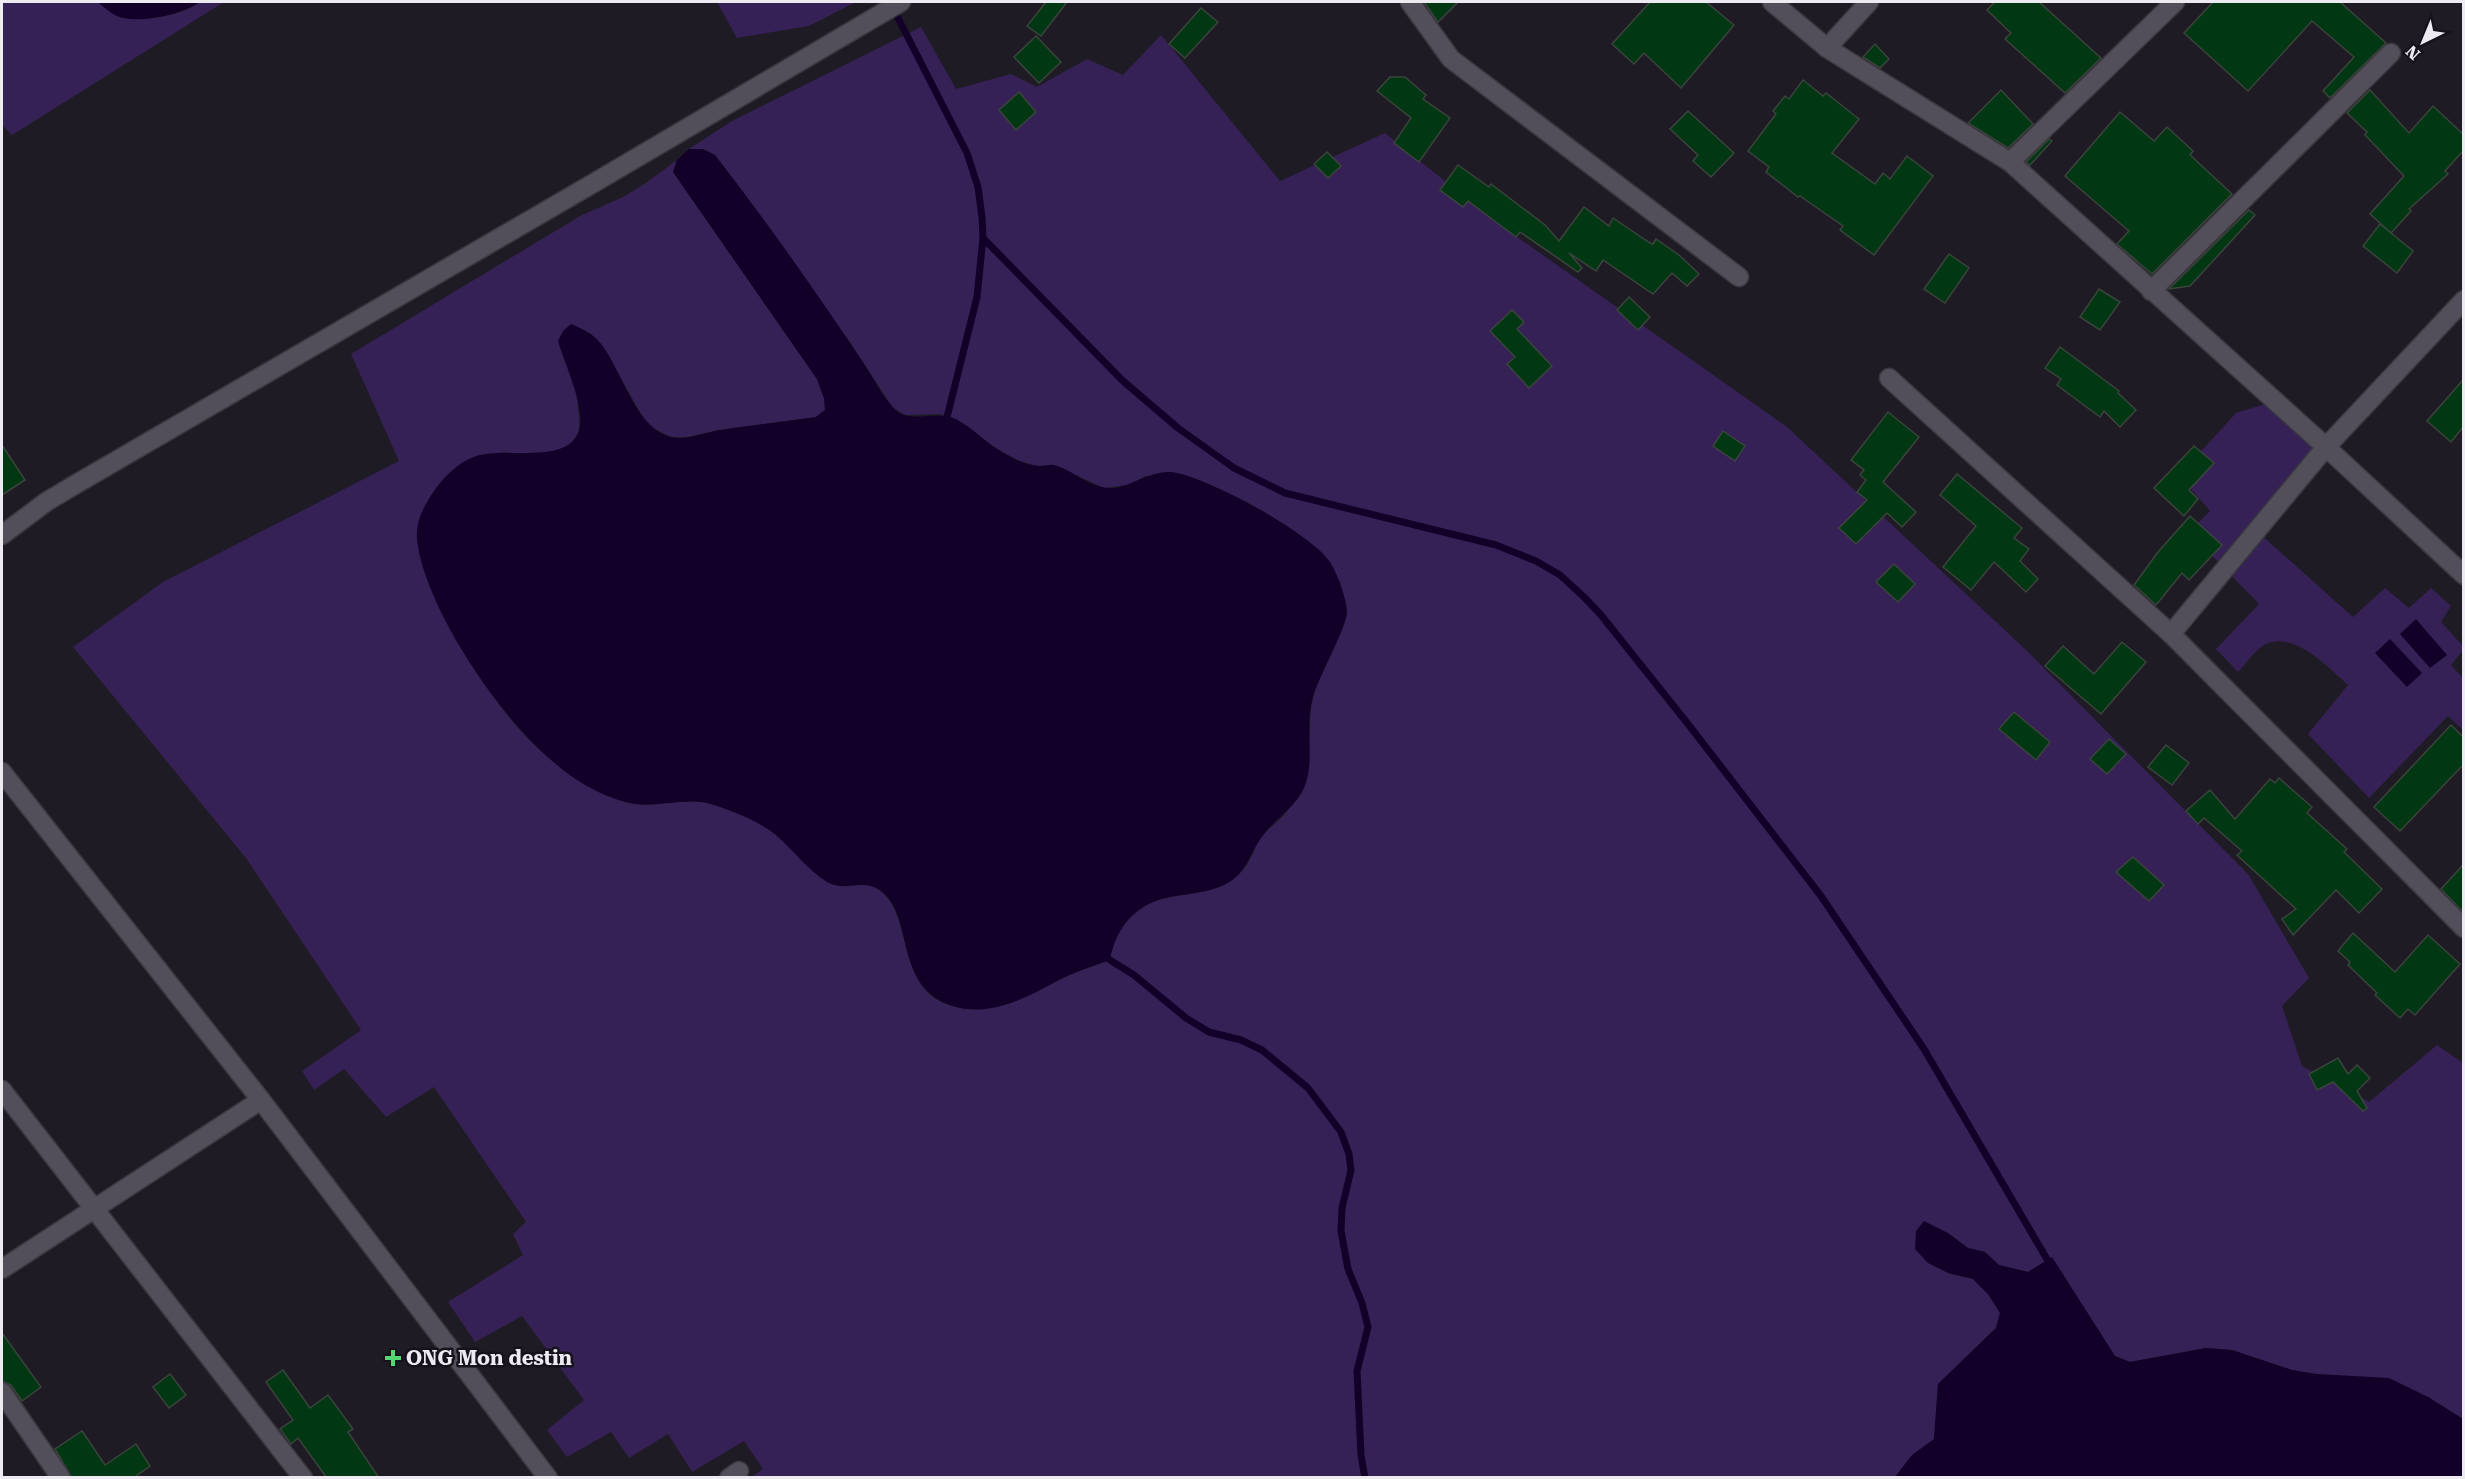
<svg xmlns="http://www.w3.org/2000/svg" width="2465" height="1479" font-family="'Roboto Serif',serif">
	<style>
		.green { fill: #362156 }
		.water { fill: #120028 }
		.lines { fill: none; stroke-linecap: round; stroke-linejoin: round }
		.stream { stroke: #120028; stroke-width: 7 }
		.building { fill: #013712; stroke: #3b443c; stroke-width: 1.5 }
		.minor-casing { stroke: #3a383f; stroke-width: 21 }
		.tertiary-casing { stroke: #3a383f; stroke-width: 21 }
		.minor { stroke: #534f5a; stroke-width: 18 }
		.tertiary { stroke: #534f5a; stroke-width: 18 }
		.poi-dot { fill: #53d673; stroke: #15121b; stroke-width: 2 }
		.labels { text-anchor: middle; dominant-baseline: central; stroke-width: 5; stroke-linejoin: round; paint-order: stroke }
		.poi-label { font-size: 20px; font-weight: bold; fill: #edebf1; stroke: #15121b; text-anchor: start }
	</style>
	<rect width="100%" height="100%" fill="#1e1b24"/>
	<g class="green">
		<path d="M2 2H98C123 25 163 21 192 7 195 5 197 2 200 2 207 0 217 2 224 2L12 135 2 125Z"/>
		<polygon points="717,2 856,2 809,26 737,38"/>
		<path d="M921 27 956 89 1011 74 1037 87 1087 59 1123 75 1161 35 1280 181 1385 133 1496 222 1787 427 2024 648 2248 874 2309 978 2282 1006 2302 1066 2369 1102 2437 1045 2463 1063V1419L2428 1397 2292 1370 2232 1350 2206 1348 2130 1362 2115 1356 2052 1258 2028 1272 1999 1265 1985 1252 1968 1248 1948 1233V1273L1973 1279 1988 1294 2000 1313 1996 1328 1938 1384 1934 1439 1912 1456 1895 1477 750 1478 763 1469 744 1441 692 1472 668 1434 629 1458 611 1432 567 1457 547 1430 584 1400 522 1316 475 1342 448 1302 523 1255 513 1234 526 1222 434 1087 386 1117 344 1069 314 1090 302 1071 361 1030 246 858 73 647 163 582 399 461 351 354 582 215 623 197 643 185 677 160 673 172 817 379 824 398 825 410 816 417 719 430 687 437H671L655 429 644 419 601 343C593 361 581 381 578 400 576 410 582 420 578 432 569 459 525 454 502 452L438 606C471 665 508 731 565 770 574 777 586 782 597 787 607 792 618 801 629 803 654 809 686 797 711 803 730 808 756 820 772 832 792 846 815 881 839 886 851 888 862 881 874 887 916 907 892 990 952 1006 993 1017 1025 997 1059 980 1075 972 1093 966 1110 960 1127 869 1203 915 1243 870 1251 861 1254 848 1260 838 1269 827 1285 818 1291 805 1297 792 1308 753 1309 739 1311 725 1309 713 1313 698 1320 669 1336 642 1347 614L1310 543 1249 503 1196 479 1145 476 1128 485 1104 488 1054 465 1037 466 1020 461 1000 451 956 420 940 414 905 415 893 408 852 345 715 155 703 149H689L732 121Z"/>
		<path d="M2265 404 2315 449 2249 524 2353 617 2385 588 2409 608 2431 588 2451 606 2441 622 2463 646V650L2451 665 2463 678V730L2448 716 2369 798 2308 734 2348 685C2329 668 2293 629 2264 645 2254 651 2246 664 2238 672L2216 649 2259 604 2189 532 2210 511 2179 475 2236 413Z"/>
	</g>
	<g class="water">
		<path d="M98 2H200C183 14 137 25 117 16 110 13 104 7 98 2Z"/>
		<path d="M689 149H703L715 155C767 222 817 293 864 364 873 377 889 410 904 415 920 420 937 411 956 419 973 428 987 444 1004 453 1015 460 1028 466 1041 466 1045 466 1050 464 1054 465 1071 469 1085 484 1102 487 1125 493 1147 470 1171 472 1206 476 1311 533 1330 562 1338 575 1346 597 1347 612 1347 627 1318 678 1313 697 1304 727 1316 760 1304 788 1295 808 1273 820 1261 838 1251 852 1247 870 1231 881 1215 892 1193 893 1175 896 1139 901 1116 925 1110 960 1093 966 1074 972 1057 981 1026 998 987 1019 950 1005 893 984 915 916 881 891 864 878 844 892 827 882 808 870 793 850 776 835 759 821 734 812 714 805 688 795 652 810 626 802 614 799 601 794 591 788 522 754 431 622 418 547 414 526 421 511 432 494 443 477 460 460 480 455 512 447 587 469 580 413 577 389 565 364 558 341L563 331 571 324C581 328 594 334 601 344 622 370 635 428 671 437 687 441 705 432 721 430 752 425 784 422 816 417L825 410 824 398 817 379 673 172 677 160Z"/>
		<polygon points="2416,619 2447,655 2430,668 2400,634"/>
		<polygon points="2390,639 2422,673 2407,687 2375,653"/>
		<polygon points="1924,1221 1948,1233 1968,1248 1985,1252 1999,1265 2028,1272 2052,1257 2115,1356 2130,1362 2206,1348 2232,1350 2292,1370 2317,1374 2389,1378 2428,1397 2463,1419 2463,1477 1895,1477 1912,1455 1934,1439 1938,1384 1996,1328 2000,1313 1988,1294 1973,1279 1948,1273 1928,1263 1915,1249 1916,1231"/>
	</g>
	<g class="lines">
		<g class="stream">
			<polyline points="896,14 967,153 978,187 982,217 983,238 977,297 947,417"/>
			<polyline points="983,238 1123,381 1178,428 1234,468 1285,493 1496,545 1536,561 1560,575 1584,597 1601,615 1688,724 1821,896 1924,1049 2051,1266"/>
			<polyline points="1110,960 1134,975 1186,1018 1209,1032 1241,1040 1262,1050 1308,1088 1341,1132 1349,1154 1351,1170 1342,1208 1341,1231 1348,1269 1362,1303 1368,1327 1357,1371 1361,1455 1365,1478"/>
		</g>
	</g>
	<g class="building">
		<polygon points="1046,2 1067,2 1041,36 1027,26"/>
		<polygon points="1424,2 1458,2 1438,22"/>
		<polygon points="1650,2 1706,2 1734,25 1681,88 1644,53 1634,64 1612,44"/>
		<polygon points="1995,2 2039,2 2101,58 2065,93 2005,39 2011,33 1987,10"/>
		<polygon points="2213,2 2340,2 2386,43 2330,98 2323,91 2354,57 2312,21 2248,91 2184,33"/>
		<polygon points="1201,8 1218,22 1185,58 1169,44"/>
		<polygon points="1036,36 1061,62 1039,83 1014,57"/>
		<polygon points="1875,44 1889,59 1880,68 1863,57"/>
		<polygon points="1390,77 1405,77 1426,95 1423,99 1450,118 1419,162 1394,143 1411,118 1377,91"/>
		<polygon points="1803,80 1823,96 1826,93 1859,119 1832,153 1875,184 1883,173 1890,179 1907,156 1933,176 1874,255 1840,230 1843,226 1800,196 1798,197 1766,172 1769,167 1748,151 1776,114 1773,111 1785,96 1789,99"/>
		<polygon points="2001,90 2033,124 2008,148 1968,123"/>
		<polygon points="2370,90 2409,133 2433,106 2463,134 2463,151 2445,171 2448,174 2409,209 2411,211 2391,233 2370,214 2404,176 2365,135 2367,132 2347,113"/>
		<polygon points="1019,92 1036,112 1016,130 999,110"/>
		<polygon points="1688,111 1734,153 1711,177 1693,161 1698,155 1670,129"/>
		<polygon points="2120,112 2154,141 2167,127 2193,151 2190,155 2232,194 2152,274 2117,244 2129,231 2065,176"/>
		<polygon points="2049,139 2052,141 2030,165 2026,162"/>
		<polygon points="1327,152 1341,166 1328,178 1314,164"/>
		<polygon points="1458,165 1489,187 1491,184 1545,225 1559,241 1584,207 1609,226 1613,218 1650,243 1653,244 1656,239 1679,255 1699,274 1687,286 1672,273 1653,294 1603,260 1596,271 1569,253 1582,268 1578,272 1520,232 1516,237 1468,201 1463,207 1440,190"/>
		<polygon points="2249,210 2255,215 2190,286 2169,289"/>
		<polygon points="2380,224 2413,251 2397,273 2363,246"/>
		<polygon points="1949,254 1969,268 1945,303 1924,289"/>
		<polygon points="2099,289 2120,302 2100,330 2080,317"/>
		<polygon points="1629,297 1650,317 1638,330 1617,310"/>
		<polygon points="1512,310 1524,322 1517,329 1552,366 1529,388 1507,364 1515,357 1490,331"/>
		<polygon points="2060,347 2119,391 2118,393 2136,410 2120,427 2104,411 2100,417 2057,385 2061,379 2045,368"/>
		<polygon points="2463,380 2463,427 2451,442 2427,421"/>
		<polygon points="1888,412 1919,437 1883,482 1916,512 1902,527 1887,513 1856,544 1839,528 1867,500 1857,492 1866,480 1860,475 1864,470 1851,460"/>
		<polygon points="1723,431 1745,446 1735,461 1713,446"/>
		<polygon points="2,445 25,480 2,495"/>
		<polygon points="2194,446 2214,463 2189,490 2198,499 2184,516 2154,488"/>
		<polygon points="1957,474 2022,528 2014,538 2029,549 2020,561 2038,579 2026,592 1994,562 1971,590 1943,567 1976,526 1940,495"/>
		<polygon points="2190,516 2222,545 2189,580 2182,573 2156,605 2134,585 2158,552"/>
		<polygon points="1894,564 1915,584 1898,602 1876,582"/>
		<polygon points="2122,642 2146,662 2101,714 2045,666 2063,646 2094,674"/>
		<polygon points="2014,712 2050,742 2036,760 1999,729"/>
		<polygon points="2451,725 2463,737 2463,765 2400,831 2374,807"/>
		<polygon points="2109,739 2126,754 2107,774 2090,759"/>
		<polygon points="2166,745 2189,763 2172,785 2148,767"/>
		<polygon points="2279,778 2312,807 2307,813 2347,849 2344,852 2382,889 2359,913 2336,890 2293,935 2282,919 2296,909 2237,855 2242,851 2204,818 2198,824 2186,811 2210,790 2235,819 2270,779 2275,783"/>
		<polygon points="2133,857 2164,885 2149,901 2116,872"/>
		<polygon points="2463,865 2463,912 2441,889"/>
		<polygon points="2353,933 2395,972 2428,935 2460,964 2415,1015 2408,1009 2400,1018 2375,995 2377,993 2348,965 2350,962 2338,951"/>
		<polygon points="2338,1058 2348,1074 2357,1065 2370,1078 2357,1091 2367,1108 2363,1111 2333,1082 2317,1090 2309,1074"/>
		<polygon points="2,1333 41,1387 22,1401 11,1385 2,1381"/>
		<polygon points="283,1370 310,1408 328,1395 353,1429 348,1432 379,1478 327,1478 298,1438 291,1444 280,1429 293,1420 266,1382"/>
		<polygon points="170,1374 186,1395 169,1408 153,1387"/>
		<polygon points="82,1431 105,1465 136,1444 150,1466 133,1478 72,1478 55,1449"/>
	</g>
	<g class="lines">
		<defs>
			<g id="minor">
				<polyline points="1410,2 1451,59 1739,277"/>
				<polyline points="1772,2 1827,48 2010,162 2326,447 2464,575"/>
				<polyline points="1827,48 1869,2"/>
				<polyline points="2010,162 2175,2"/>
				<polyline points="2151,291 2391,53"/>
				<polyline points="1889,378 2171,634 2464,928"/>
				<polyline points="2171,634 2326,447 2464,300"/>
				<polyline points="2,772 261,1100 548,1478"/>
				<polyline points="2,1090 303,1478"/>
				<polyline points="2,1269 261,1100"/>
				<polyline points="2,1392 61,1478"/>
				<polyline points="729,1478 739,1471"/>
			</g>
			<polyline id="tertiary" points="2,535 46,502 71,487 592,184 901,2"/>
		</defs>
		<use href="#minor" class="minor-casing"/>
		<use href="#tertiary" class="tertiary-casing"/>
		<use href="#minor" class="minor"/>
		<use href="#tertiary" class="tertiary"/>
	</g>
	<path class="poi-dot" d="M390 1349h6v6h6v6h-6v6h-6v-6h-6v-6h6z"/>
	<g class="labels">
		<g class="poi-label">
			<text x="406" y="1358">ONG Mon destin</text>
		</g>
	</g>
	<rect width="2465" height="1479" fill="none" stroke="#edebf1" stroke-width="6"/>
	<g transform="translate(2423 42) rotate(223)" stroke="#15121b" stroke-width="4.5" paint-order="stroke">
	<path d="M0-4.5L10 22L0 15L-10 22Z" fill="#edebf1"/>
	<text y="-9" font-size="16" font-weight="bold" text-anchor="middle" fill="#edebf1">N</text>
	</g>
</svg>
